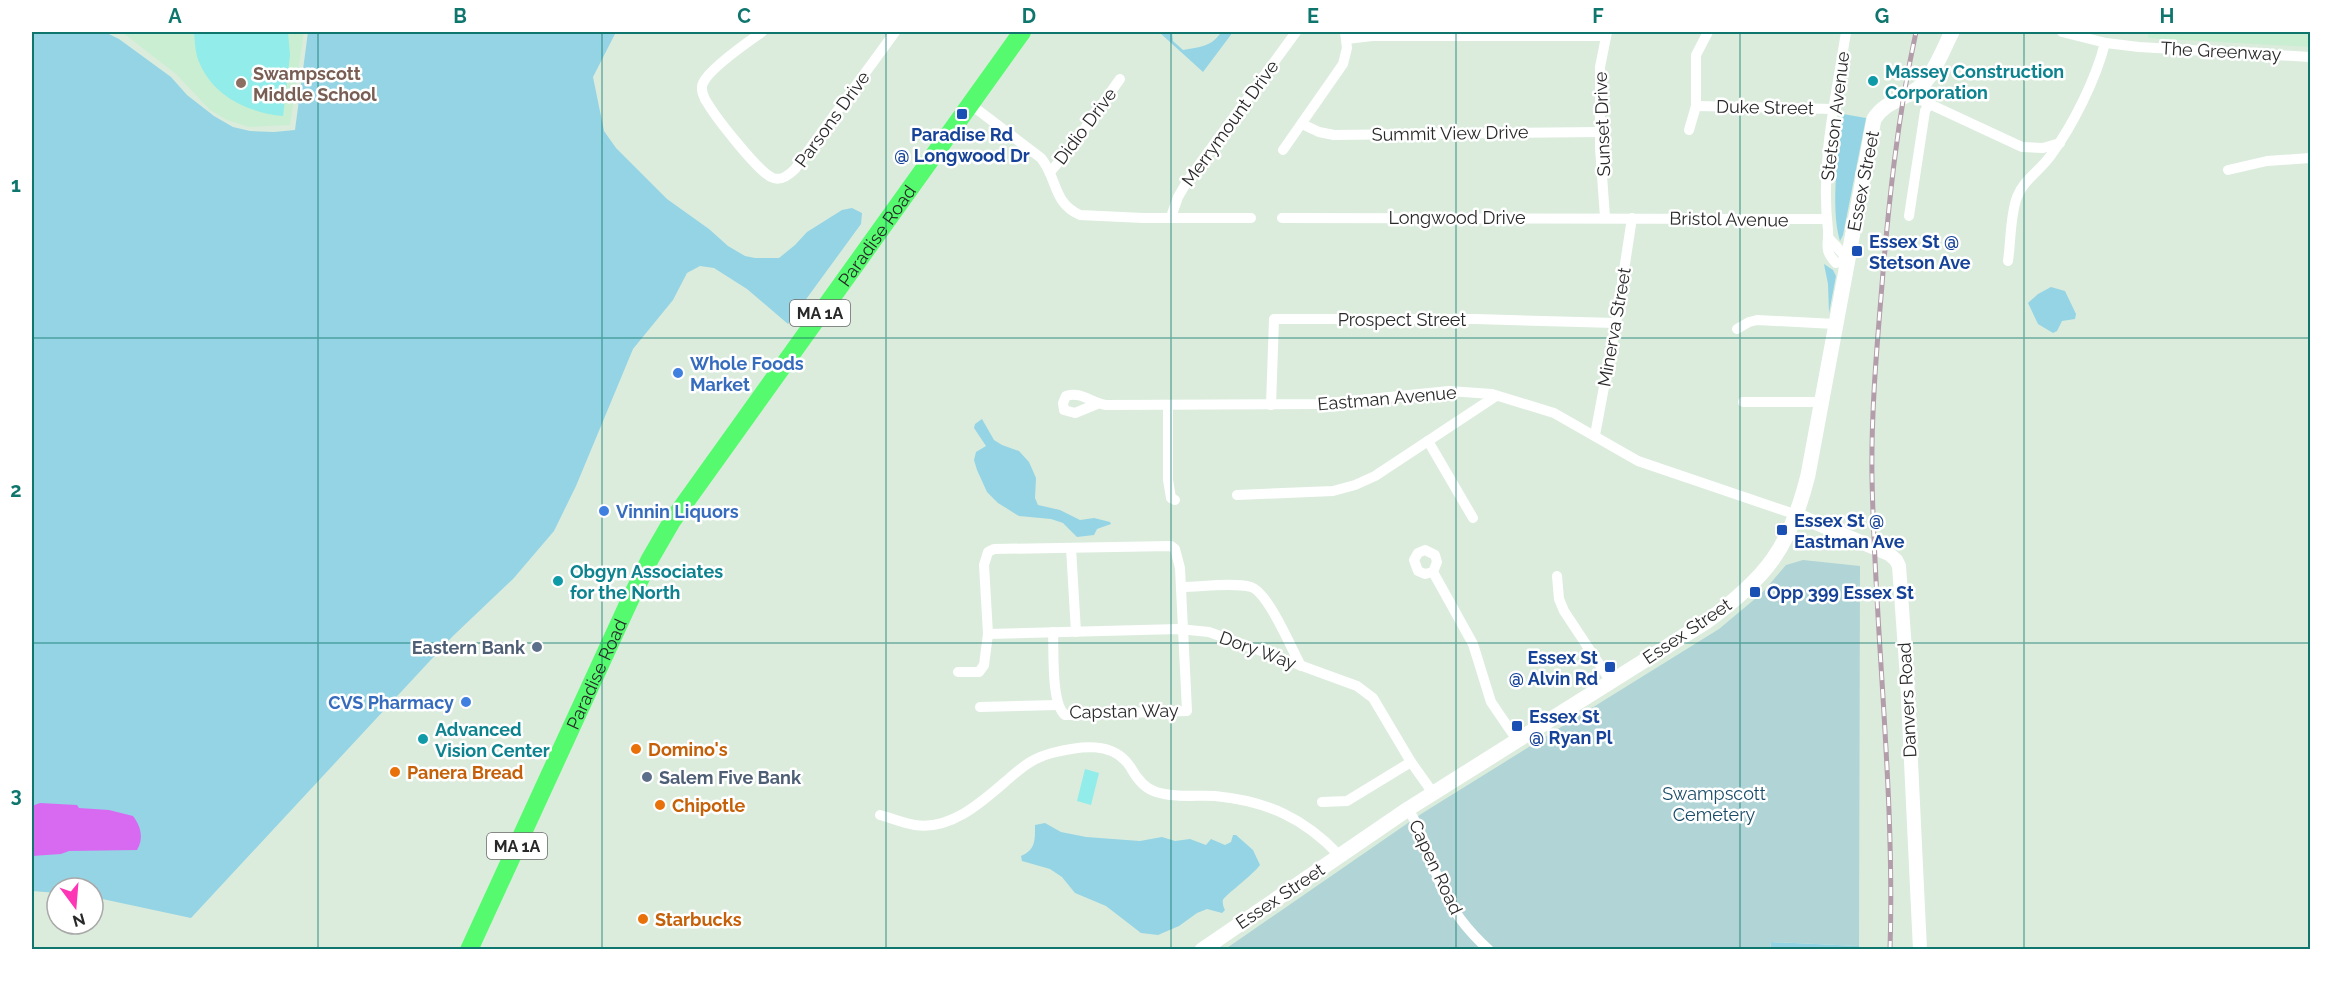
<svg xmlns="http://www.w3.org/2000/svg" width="2342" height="981" font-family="Raleway,sans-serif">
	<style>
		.education { fill: #c9eed2 }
		.green { fill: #95d4e4 }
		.cemetery { fill: #b1d4d6 }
		.pitch { fill: #91ecea }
		.water { fill: #d86af1 }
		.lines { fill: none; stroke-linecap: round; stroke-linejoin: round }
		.minor { stroke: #fff; stroke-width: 10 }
		.tertiary { stroke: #fff; stroke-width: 14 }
		.secondary { stroke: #fff; stroke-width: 15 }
		.trunk { stroke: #56fa6e; stroke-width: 18 }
		.rail-casing { stroke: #b49dab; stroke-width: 5 }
		.rail { stroke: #fff; stroke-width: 3; stroke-dasharray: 9; stroke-linecap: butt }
		.grid { fill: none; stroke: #0f766e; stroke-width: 1.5; stroke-opacity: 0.55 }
		.culture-dot { fill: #0f9aa8; stroke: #fff; stroke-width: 2 }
		.education-dot { fill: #8d6e63; stroke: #fff; stroke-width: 2 }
		.transit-dot { fill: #1a4fb4; stroke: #fff; stroke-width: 2 }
		.shop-dot { fill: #3f7fe0; stroke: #fff; stroke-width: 2 }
		.service-dot { fill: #5c6f8a; stroke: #fff; stroke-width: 2 }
		.food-dot { fill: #e8710a; stroke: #fff; stroke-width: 2 }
		.labels { text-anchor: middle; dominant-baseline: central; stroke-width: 5; stroke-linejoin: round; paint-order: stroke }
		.shield { fill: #fff; stroke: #696969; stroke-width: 1.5 }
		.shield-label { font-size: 16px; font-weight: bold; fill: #292929 }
		.street-label { font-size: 18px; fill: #292929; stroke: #fff }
		.culture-label { font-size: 18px; font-weight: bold; fill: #0d838f; stroke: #fff; text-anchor: start }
		.education-label { font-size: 18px; font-weight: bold; fill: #785e54; stroke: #fff; text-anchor: start }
		.transit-label { font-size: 18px; font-weight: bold; fill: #164399; stroke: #fff; text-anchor: start }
		.shop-label { font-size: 18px; font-weight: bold; fill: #366cbe; stroke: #fff; text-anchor: start }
		.service-label { font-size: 18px; font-weight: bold; fill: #4e5e75; stroke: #fff; text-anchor: end }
		.food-label { font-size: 18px; font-weight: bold; fill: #c56008; stroke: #fff; text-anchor: start }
		.park-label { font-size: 18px; fill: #184c68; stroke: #fff }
		.neatline { fill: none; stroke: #0f766e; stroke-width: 2 }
		.grid-label { font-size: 20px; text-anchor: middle; font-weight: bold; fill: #0f766e }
	</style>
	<rect width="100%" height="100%" fill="#dbecdd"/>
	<g class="education">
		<polygon points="122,32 304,32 290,125 249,127 227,120 210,110 176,74"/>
		<polygon points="2148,32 2310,32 2310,47 2148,38"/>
	</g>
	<g class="green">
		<polygon points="32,32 105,32 119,39 171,77 187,95 214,116 233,127 250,131 274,132 295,130 308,32 616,32 593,77 604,131 616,148 667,199 709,229 728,246 745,256 755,258 779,258 795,245 807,232 842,210 852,208 862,213 861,224 788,324 747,289 714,268 700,266 687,273 673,300 633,349 576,486 554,531 513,579 453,636 191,918 93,897 93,888 57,888 57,893 32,891"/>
		<path d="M1159 32H1172L1173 41 1183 50C1199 47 1212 47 1221 32H1233L1203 72Z"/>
		<path d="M1843 114 1866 118 1843 235 1840 241C1830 209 1838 148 1843 114Z"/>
		<polygon points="1824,264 1833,270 1836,276 1829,313 1828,284"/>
		<polygon points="2051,287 2065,291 2076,314 2075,319 2062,321 2057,331 2053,333 2038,324 2028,303 2038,294"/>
		<polygon points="982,419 994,440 1002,445 1019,451 1029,462 1036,478 1035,498 1038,505 1060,510 1080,520 1094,518 1110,522 1111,524 1097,529 1094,535 1077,537 1063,523 1051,519 1019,516 998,503 987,492 977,470 974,460 976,452 986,446 974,428 975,424"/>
		<path d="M1045 823 1061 832 1086 837 1140 841 1162 837 1175 841 1190 839 1206 845 1211 839 1225 845 1231 842 1233 835H1236L1253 850 1260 865C1254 874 1223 897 1223 900 1222 902 1224 909 1225 910L1222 913 1207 909 1197 913 1179 926 1158 935 1141 933 1106 906 1075 893 1062 877 1050 869 1022 861 1021 856C1036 850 1035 839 1035 825Z"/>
		<polygon points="1771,942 1859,946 1859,950 1770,950"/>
	</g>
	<polygon class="cemetery" points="1803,560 1860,566 1859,946 1771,942 1770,950 1224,950 1421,814 1719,629 1762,593 1786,565"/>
	<g class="pitch">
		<path d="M194 32H288L290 55 283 116C250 113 214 97 200 64 195 54 195 42 194 32Z"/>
		<polygon points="1085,769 1099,773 1091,805 1077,801"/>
	</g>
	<path class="water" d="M40 803 77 805 79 808 109 810 133 816C141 826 144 839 137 850L69 851 61 854 32 856V806Z"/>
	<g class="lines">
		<g class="minor">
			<path d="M762 32C749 41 709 69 703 83 700 89 704 99 708 104 717 119 757 170 771 177 780 182 788 176 795 169L895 32"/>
			<polyline points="2062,32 2106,43 2139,47 2310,57"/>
			<polyline points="1347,39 1372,36 1605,36"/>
			<polyline points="1916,90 1923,101 2022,147 2043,148 2060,143"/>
			<path d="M970 104 1041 158C1058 179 1052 202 1080 215L1143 218H1251"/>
			<polyline points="1696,106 1833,109"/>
			<polyline points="1302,124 1319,132 1334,135 1601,132"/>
			<polyline points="1689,130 1696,106 1696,55 1708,32"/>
			<polyline points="1283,150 1343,64 1347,48 1345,32"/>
			<polyline points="2228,170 2267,161 2310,158"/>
			<polyline points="1050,172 1071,148 1120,79"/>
			<polyline points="1909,216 1925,111 1929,104"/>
			<polyline points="1171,217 1178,197 1188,180 1296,32"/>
			<polyline points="1605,217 1600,148 1600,67 1607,32"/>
			<polyline points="1282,218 1826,219"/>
			<path d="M1828 237C1835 246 1842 251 1847 260L1836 263C1823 249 1829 246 1828 230 1820 162 1836 98 1846 32"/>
			<path d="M2008 261C2011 241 2010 216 2017 197 2024 179 2041 170 2051 155 2073 125 2096 79 2105 43"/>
			<polyline points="1737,329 1749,322 1757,320 1835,324"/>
			<polyline points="1743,402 1821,402"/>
			<path d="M1097 404 1075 413 1064 410 1063 403 1066 396C1082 391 1091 403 1106 405L1319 404 1449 391 1492 394 1554 413 1638 461 1797 515"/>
			<polyline points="1168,405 1168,480 1171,498 1175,500"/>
			<polyline points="1271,405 1274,319 1475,319 1616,323"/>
			<polyline points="1595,435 1616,323 1632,218"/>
			<polyline points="1428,441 1473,518"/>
			<polyline points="1237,495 1333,491 1355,485 1375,476 1496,396"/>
			<polyline points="1071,548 1076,632"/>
			<polyline points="1433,572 1425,574 1418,571 1414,560 1418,553 1425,550 1435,555 1437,562 1433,572 1473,644 1491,702 1517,740"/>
			<polyline points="1557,576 1559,599 1564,611 1611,682"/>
			<path d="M1181 587C1201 587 1232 582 1251 587 1268 592 1292 650 1301 666"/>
			<polyline points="988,634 1179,629 1209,632 1357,686 1373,698 1411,762 1433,793"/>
			<path d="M958 672H979L984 665 988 634 984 565 988 552 994 549 1171 546 1175 549 1180 568 1187 711 1065 715C1051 704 1054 651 1053 632"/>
			<polyline points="980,707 1058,705"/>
			<polyline points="1322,802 1347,801 1411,762"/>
			<path d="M1408 809C1424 834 1430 860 1441 886 1452 911 1469 932 1489 950"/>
			<path d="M880 815C891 818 903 823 915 825 953 831 986 798 1013 775 1026 764 1036 757 1052 753 1079 746 1114 740 1131 768 1137 779 1144 788 1156 792 1175 798 1196 795 1215 796 1267 801 1304 818 1339 855"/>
		</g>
		<polyline class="tertiary" points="1797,515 1889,554 1896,560 1899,566 1907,678 1920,950"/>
		<path class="secondary" d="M1202 950 1408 809 1706 622C1766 578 1790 548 1808 475L1874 119C1885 101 1906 99 1921 86 1934 75 1944 47 1952 32"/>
		<path class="trunk" id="s1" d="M469 950 629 602 650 559 672 521 1022 32"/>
		<defs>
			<path id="rail" d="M1890 950C1895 792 1875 635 1872 478 1871 418 1876 357 1881 297 1888 208 1897 119 1916 32"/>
		</defs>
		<use href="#rail" class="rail-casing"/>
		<use href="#rail" class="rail"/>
	</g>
	<path class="grid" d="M318 32V950M602 32V950M886 32V950M1171 32V950M1456 32V950M1740 32V950M2024 32V950M32 338H2310M32 643H2310"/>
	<g class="culture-dot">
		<circle cx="1873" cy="81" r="6"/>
		<circle cx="558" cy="581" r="6"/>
		<circle cx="423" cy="739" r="6"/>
	</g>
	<circle class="education-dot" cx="241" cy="83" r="6"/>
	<g class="transit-dot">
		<rect x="956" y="108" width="12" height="12" rx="3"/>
		<rect x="1851" y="245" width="12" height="12" rx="3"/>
		<rect x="1776" y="524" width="12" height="12" rx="3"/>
		<rect x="1749" y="586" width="12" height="12" rx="3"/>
		<rect x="1604" y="661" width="12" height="12" rx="3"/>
		<rect x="1511" y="720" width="12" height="12" rx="3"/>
	</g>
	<g class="shop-dot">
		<circle cx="678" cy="373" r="6"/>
		<circle cx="604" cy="511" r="6"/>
		<circle cx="466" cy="702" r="6"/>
	</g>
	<g class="service-dot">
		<circle cx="537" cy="647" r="6"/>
		<circle cx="647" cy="777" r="6"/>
	</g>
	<g class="food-dot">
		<circle cx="636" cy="749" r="6"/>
		<circle cx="395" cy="772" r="6"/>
		<circle cx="660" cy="805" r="6"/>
		<circle cx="643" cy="919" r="6"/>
	</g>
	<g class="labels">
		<g class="shield">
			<rect x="790" y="300" width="60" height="26" rx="4.5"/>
			<rect x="487" y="833" width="60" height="26" rx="4.5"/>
		</g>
		<g class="shield-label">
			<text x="820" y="313">MA 1A</text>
			<text x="517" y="846">MA 1A</text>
		</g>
		<g class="street-label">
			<text transform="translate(2221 51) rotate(3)">The Greenway</text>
			<text transform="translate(1765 107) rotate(1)">Duke Street</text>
			<text transform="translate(1835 116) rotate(-83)">Stetson Avenue</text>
			<text transform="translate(832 119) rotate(-54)">Parsons Drive</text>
			<text transform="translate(1230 123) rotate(-54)">Merrymount Drive</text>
			<text transform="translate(1602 124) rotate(-92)">Sunset Drive</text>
			<text transform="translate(1085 126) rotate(-53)">Didio Drive</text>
			<text transform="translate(1450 133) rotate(-1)">Summit View Drive</text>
			<text transform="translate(1863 181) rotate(-79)">Essex Street</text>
			<text x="1457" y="217">Longwood Drive</text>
			<text transform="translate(1729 219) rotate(1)">Bristol Avenue</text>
			<text stroke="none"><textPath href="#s1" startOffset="826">Paradise Road</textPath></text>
			<text x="1402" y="319">Prospect Street</text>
			<text transform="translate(1614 327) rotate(-80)">Minerva Street</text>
			<text transform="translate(1387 398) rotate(-5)">Eastman Avenue</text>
			<text transform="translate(1687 631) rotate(-34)">Essex Street</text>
			<text transform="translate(1258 650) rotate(20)">Dory Way</text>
			<text stroke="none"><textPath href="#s1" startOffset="304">Paradise Road</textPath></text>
			<text transform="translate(1907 700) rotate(-93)">Danvers Road</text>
			<text transform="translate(1124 711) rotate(-1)">Capstan Way</text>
			<text transform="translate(1436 867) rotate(65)">Capen Road</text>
			<text transform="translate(1280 896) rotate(-34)">Essex Street</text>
		</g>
		<g class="culture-label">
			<text x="1885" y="71">Massey Construction<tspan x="1885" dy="21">Corporation</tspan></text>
			<text x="570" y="571">Obgyn Associates<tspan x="570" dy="21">for the North</tspan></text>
			<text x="435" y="729">Advanced<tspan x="435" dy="21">Vision Center</tspan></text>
		</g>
		<g class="education-label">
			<text x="253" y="73">Swampscott<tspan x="253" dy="21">Middle School</tspan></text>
		</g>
		<g class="transit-label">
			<text x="962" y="134" text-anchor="middle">Paradise Rd<tspan x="962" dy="21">@ Longwood Dr</tspan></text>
			<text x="1869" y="241">Essex St @<tspan x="1869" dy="21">Stetson Ave</tspan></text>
			<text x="1794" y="520">Essex St @<tspan x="1794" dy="21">Eastman Ave</tspan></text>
			<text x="1767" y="592">Opp 399 Essex St</text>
			<text x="1598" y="657" text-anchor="end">Essex St<tspan x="1598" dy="21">@ Alvin Rd</tspan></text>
			<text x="1529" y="716">Essex St<tspan x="1529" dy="21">@ Ryan Pl</tspan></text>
		</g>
		<g class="shop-label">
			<text x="690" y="363">Whole Foods<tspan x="690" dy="21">Market</tspan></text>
			<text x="616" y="511">Vinnin Liquors</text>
			<text x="454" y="702" text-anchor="end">CVS Pharmacy</text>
		</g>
		<g class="service-label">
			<text x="525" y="647">Eastern Bank</text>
			<text x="659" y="777" text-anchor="start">Salem Five Bank</text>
		</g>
		<g class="food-label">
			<text x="648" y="749">Domino's</text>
			<text x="407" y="772">Panera Bread</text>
			<text x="672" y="805">Chipotle</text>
			<text x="655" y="919">Starbucks</text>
		</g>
		<g class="park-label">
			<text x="1714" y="793">Swampscott<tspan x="1714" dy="21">Cemetery</tspan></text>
		</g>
	</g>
	<rect width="2342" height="981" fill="none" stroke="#ffffff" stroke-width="66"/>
	<g transform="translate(75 906) rotate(164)"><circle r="28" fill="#ffffff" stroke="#a9a9a9" stroke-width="1.5"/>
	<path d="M0-4.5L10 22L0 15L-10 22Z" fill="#fe36b5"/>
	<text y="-9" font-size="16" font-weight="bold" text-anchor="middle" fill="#292929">N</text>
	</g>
	<rect x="33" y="33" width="2276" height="915" class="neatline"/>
	<g class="grid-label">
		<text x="175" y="23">A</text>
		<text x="460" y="23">B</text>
		<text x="744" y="23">C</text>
		<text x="1029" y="23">D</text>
		<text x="1313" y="23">E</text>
		<text x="1598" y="23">F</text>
		<text x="1882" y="23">G</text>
		<text x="2167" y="23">H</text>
		<text x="16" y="192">1</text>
		<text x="16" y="497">2</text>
		<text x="16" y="802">3</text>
	</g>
</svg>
